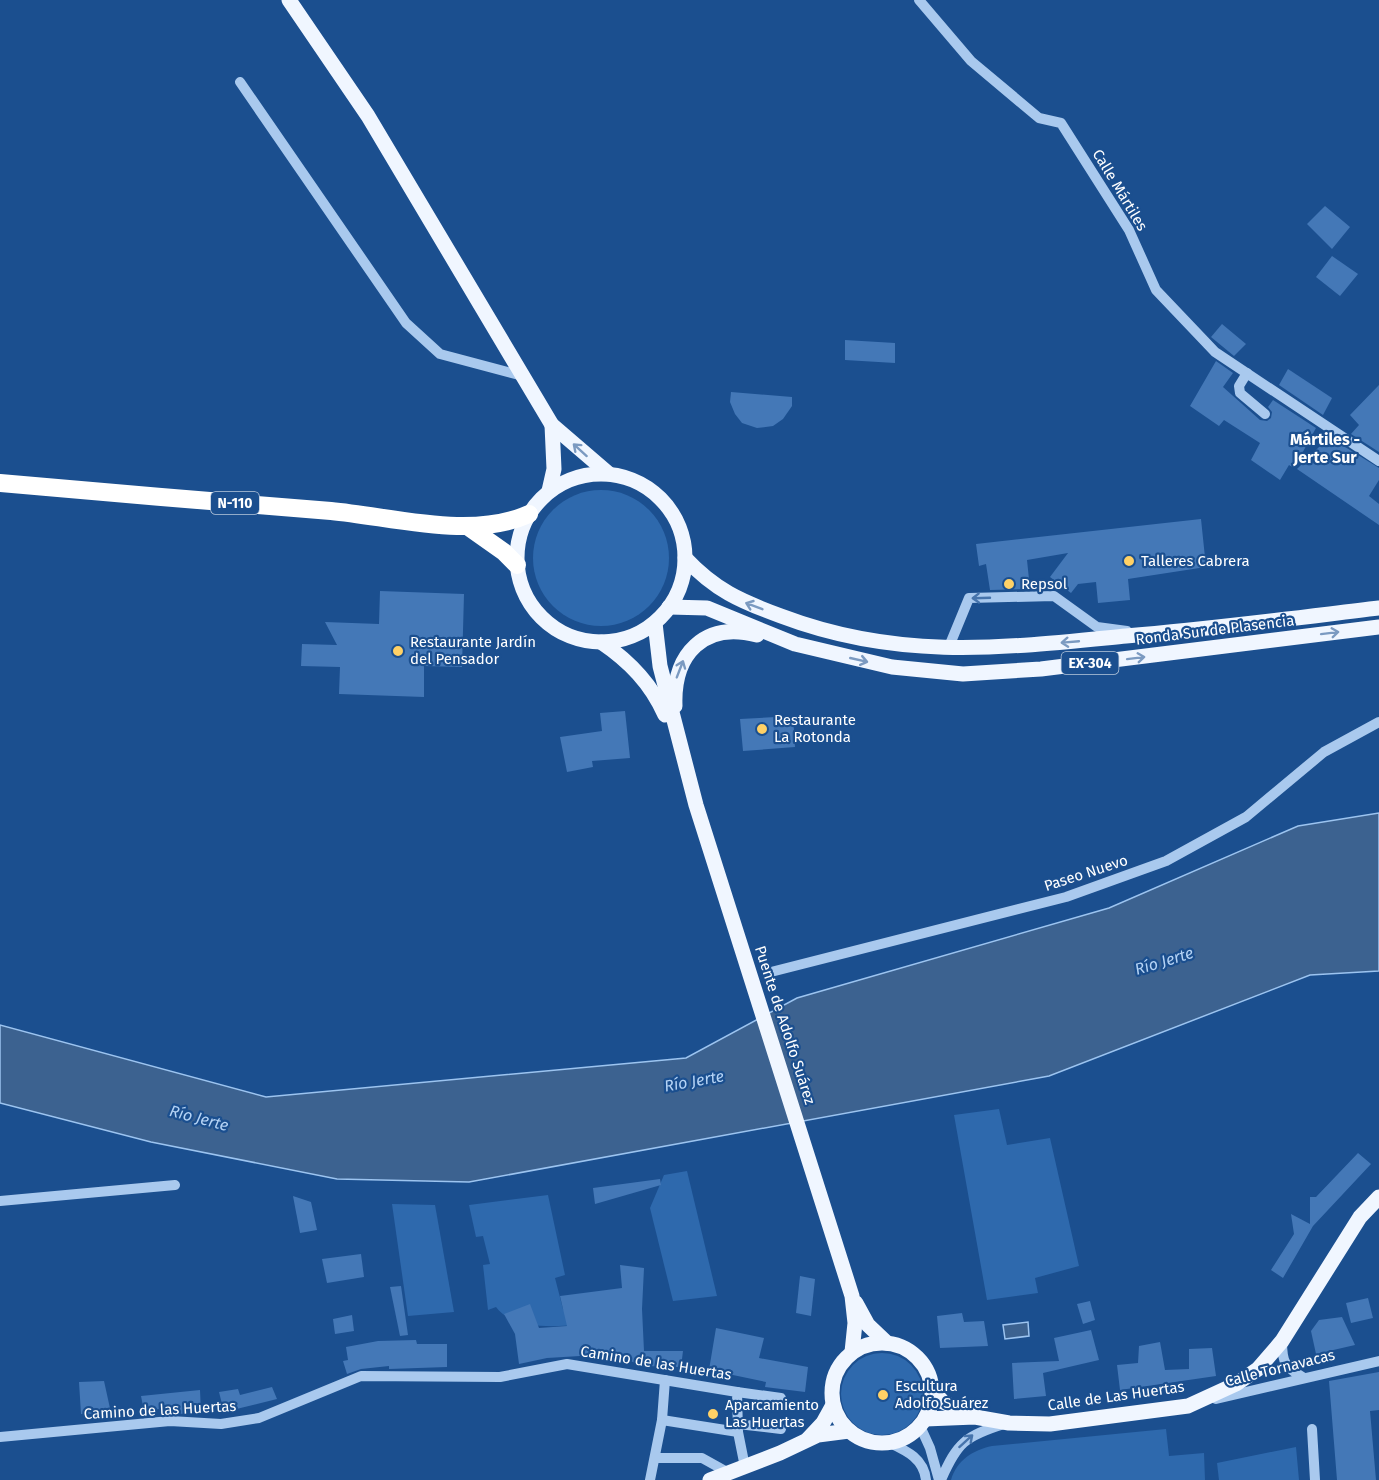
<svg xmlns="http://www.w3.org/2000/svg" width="1379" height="1480" font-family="'Fira Sans',sans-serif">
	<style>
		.green { fill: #2e69ad }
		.water { fill: #3c6290; stroke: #9cc4f0; stroke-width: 1.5 }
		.building { fill: #4478b7 }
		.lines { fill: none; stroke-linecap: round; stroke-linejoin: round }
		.minor { stroke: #a9c9ee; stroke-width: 10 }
		.major { stroke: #f0f6ff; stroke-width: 15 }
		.highway { stroke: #fff; stroke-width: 18 }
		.oneway { stroke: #7b9ac1 }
		.oneway2 { stroke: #4674ac }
		.poi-dot { fill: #ffd166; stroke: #1b4f8f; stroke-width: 2 }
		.labels { text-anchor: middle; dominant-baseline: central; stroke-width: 4.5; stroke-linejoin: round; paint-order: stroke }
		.shield { fill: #1b4f8f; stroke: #bbcadd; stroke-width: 1.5 }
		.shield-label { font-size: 14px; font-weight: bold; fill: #fff }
		.street-label { font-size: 15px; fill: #fff; stroke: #1b4f8f }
		.poi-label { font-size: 15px; fill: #fff; stroke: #1b4f8f; text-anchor: start }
		.neighbourhood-label { font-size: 16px; font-weight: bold; fill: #fff; stroke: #1b4f8f }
		.water-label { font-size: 16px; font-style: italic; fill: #b5d3f5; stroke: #1b4f8f }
	</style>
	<rect width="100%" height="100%" fill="#1b4f8f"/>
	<g class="green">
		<circle cx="601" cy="558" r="68"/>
		<polygon points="999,1109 1007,1145 1050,1138 1079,1266 1035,1278 1038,1293 987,1300 954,1115"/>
		<polygon points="687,1171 717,1296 673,1301 650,1208 664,1175"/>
		<path d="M548 1195 565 1275 555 1278 563 1309 576 1325C551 1327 512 1329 496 1307L488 1310 483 1265 490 1264 483 1236 476 1237 469 1205Z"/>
		<polygon points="392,1204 435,1205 454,1312 408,1316"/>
		<circle cx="882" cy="1394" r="41"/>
		<path d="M1166 1429 1169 1456 1204 1453 1205 1480H951C957 1460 973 1450 992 1446Z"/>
		<polygon points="1296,1447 1299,1480 1219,1480 1217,1463"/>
	</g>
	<g class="water">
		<polygon points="1379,813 1379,971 1310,975 1049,1076 469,1182 337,1179 151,1142 0,1103 0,1025 266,1097 686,1058 797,998 1109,908 1298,826"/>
		<polygon points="1028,1322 1029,1336 1005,1339 1003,1325"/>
	</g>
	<g class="building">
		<polygon points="1325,206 1350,227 1332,249 1307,224"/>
		<polygon points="1332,256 1358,274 1340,296 1316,277"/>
		<polygon points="1222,324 1246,344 1234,356 1211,337"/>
		<polygon points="845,340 895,343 895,363 845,360"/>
		<polygon points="1216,361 1233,373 1223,387 1260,420 1267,421 1271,418 1272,412 1268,407 1273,400 1316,428 1294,468 1289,465 1280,480 1251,460 1260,443 1224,420 1219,426 1190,406"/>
		<polygon points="1288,369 1332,398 1323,415 1279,385"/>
		<polygon points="1379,385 1379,452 1351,434 1359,425 1350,415"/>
		<polygon points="731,392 792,397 792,406 783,419 773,426 757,428 742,423 735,414 730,402"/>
		<polygon points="1329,437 1379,468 1379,480 1369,496 1379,504 1379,525 1297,469"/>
		<polygon points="1201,519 1206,567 1128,579 1130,600 1098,603 1096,582 1078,584 1071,593 1050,577 1068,553 1027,560 1030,589 990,590 986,564 979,566 976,544"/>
		<polygon points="380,591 464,594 462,667 424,666 424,697 339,694 340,667 301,666 302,644 337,645 325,622 379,624"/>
		<polygon points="625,711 630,758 592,761 593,767 567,772 560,737 602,731 600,713"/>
		<polygon points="793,716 795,747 743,751 740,719"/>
		<polygon points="1358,1153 1371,1164 1313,1226 1283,1278 1271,1270 1294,1234 1291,1214 1310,1224 1310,1197 1316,1197"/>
		<polygon points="660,1179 661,1185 595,1204 593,1188"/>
		<polygon points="293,1196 311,1202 317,1230 300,1233"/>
		<polygon points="361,1254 364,1277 327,1283 322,1259"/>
		<polygon points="620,1265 644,1268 642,1309 644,1351 683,1351 681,1367 643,1366 628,1360 580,1356 547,1358 519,1364 515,1334 504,1314 530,1304 539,1328 567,1326 560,1296 622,1288"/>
		<polygon points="800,1276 815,1279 811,1316 796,1313"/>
		<polygon points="401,1286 408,1335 400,1336 390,1287"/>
		<polygon points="1368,1298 1373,1318 1351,1323 1346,1303"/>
		<polygon points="1090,1301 1095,1320 1083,1324 1077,1304"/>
		<polygon points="962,1313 964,1322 984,1321 988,1346 940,1348 937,1316"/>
		<polygon points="352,1315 354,1331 335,1334 333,1319"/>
		<polygon points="1342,1317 1355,1345 1316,1354 1311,1331 1319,1320"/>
		<polygon points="716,1328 764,1338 759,1358 808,1367 805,1392 765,1387 766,1382 709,1370"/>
		<polygon points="1091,1330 1099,1360 1043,1373 1046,1396 1014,1399 1012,1363 1059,1361 1054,1338"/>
		<polygon points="416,1340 417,1344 447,1344 447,1367 389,1369 389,1366 361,1369 347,1374 343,1361 348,1360 346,1347 378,1341"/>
		<polygon points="1160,1342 1165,1370 1189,1369 1189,1349 1212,1348 1216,1376 1120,1390 1117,1365 1138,1363 1139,1346"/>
		<polygon points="1379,1372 1379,1410 1370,1411 1376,1480 1337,1480 1329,1381"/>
		<polygon points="104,1381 111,1413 81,1414 79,1382"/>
		<polygon points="272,1387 277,1399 224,1412 219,1392 238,1389 240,1395"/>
		<polygon points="200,1390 201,1413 175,1414 174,1407 144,1411 141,1396"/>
	</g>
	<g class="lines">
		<g class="minor">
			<polyline points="919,0 971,61 1039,118 1061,123 1129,230 1156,290 1215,352 1379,461"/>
			<polyline points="240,82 406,323 440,354 523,376"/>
			<polyline points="1247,373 1239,386 1240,393 1265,414"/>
			<polyline points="948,649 969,598 1054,596 1097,627 1127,631"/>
			<polyline points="767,973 1066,897 1166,861 1246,817 1324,752 1379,722"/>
			<polyline points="0,1201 175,1185"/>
			<path d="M1282 1341C1282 1364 1285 1366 1304 1378"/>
			<polyline points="737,1392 781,1398"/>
			<polyline points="1216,1399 1379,1361"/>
			<polyline points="662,1420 738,1432"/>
			<polyline points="738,1424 781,1429"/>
			<polyline points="920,1426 930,1448 939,1480"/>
			<polyline points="1312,1429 1315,1480"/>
			<polyline points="0,1437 170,1421 221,1424 259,1418 361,1376 500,1377 567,1364 737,1392 738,1432 745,1467"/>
			<path d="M890 1443C907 1451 924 1459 926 1480"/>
			<polyline points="655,1458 702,1458 729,1473"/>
			<polyline points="650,1480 662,1420 665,1380"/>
			<path d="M941 1480C957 1443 965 1436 1004 1424"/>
		</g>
		<g class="major">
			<polyline points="289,0 368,116 552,425 609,474"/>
			<circle cx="601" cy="558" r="84"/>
			<polyline points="549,491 554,469 552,425"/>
			<path d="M685 558C715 590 740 601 781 616 900 661 1003 648 1126 636 1211 629 1295 618 1379 608"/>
			<polyline points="669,607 707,608 795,644 892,667 963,674 1041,669 1379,627"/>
			<polyline points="655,623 660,666 696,805 852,1296 855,1323 852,1352"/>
			<path d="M601 642C629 661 651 683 665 715"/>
			<path d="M675 706C673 654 704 621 757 635"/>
			<polyline points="856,1303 868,1325 887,1343"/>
			<circle cx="882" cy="1393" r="50"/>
			<polyline points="932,1389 943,1402 972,1415"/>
			<polyline points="925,1419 975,1417 1009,1423 1050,1424 1188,1406 1236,1384 1258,1369 1282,1341 1360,1217 1379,1197"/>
			<polyline points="808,1439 823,1423 833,1405"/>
			<polyline points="710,1480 780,1453 818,1435 849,1431"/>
		</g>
		<g class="highway">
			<path d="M0 483C110 493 221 502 331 511 394 517 471 540 529 514"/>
			<polyline points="470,528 504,552 517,565"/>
		</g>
	</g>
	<defs><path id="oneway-shaft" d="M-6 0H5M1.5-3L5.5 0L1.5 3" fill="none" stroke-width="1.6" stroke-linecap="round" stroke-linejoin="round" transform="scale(1.5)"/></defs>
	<g class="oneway">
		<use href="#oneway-shaft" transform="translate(580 450) rotate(-138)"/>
		<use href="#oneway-shaft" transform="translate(754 606) rotate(-159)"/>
		<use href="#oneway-shaft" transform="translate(1330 633) rotate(-7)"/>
		<use href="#oneway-shaft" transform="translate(1070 642) rotate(175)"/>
		<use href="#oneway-shaft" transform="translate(1136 658) rotate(-7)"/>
		<use href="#oneway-shaft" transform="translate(859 660) rotate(13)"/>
		<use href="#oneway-shaft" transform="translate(680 669) rotate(-69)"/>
	</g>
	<g class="oneway2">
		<use href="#oneway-shaft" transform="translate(981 598) rotate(178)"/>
		<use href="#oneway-shaft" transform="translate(966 1441) rotate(-42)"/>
	</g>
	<g class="poi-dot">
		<circle cx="1129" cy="561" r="6"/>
		<circle cx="1009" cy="584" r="6"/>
		<circle cx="398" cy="651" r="6"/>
		<circle cx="762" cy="729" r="6"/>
		<circle cx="883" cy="1395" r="6"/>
		<circle cx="713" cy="1414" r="6"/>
	</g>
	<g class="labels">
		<g class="shield">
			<rect x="211" y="492" width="48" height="22" rx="4.5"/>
			<rect x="1061.5" y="652" width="57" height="22" rx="4.5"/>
		</g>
		<g class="shield-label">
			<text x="235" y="503">N-110</text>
			<text x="1090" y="663">EX-304</text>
		</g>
		<g class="street-label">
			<text transform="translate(1120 190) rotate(59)">Calle Mártiles</text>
			<text transform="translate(1215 630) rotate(-7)">Ronda Sur de Plasencia</text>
			<text transform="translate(1086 873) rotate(-18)">Paseo Nuevo</text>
			<text transform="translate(785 1025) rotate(72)">Puente de Adolfo Suárez</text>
			<text transform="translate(656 1363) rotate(9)">Camino de las Huertas</text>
			<text transform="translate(1280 1368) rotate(-14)">Calle Tornavacas</text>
			<text transform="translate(1116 1396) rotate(-8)">Calle de Las Huertas</text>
			<text transform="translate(160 1410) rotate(-3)">Camino de las Huertas</text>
		</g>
		<g class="poi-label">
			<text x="1141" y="561">Talleres Cabrera</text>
			<text x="1021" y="584">Repsol</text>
			<text x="410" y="642">Restaurante Jardín<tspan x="410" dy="17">del Pensador</tspan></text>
			<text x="774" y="720">Restaurante<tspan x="774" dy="17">La Rotonda</tspan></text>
			<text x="895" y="1386">Escultura<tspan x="895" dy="17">Adolfo Suárez</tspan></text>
			<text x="725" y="1405">Aparcamiento<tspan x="725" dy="17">Las Huertas</tspan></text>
		</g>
		<g class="neighbourhood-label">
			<text x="1325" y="439">Mártiles -<tspan x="1325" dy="18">Jerte Sur</tspan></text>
		</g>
		<g class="water-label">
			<text transform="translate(1164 961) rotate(-17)">Río Jerte</text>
			<text transform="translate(694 1081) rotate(-10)">Río Jerte</text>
			<text transform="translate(199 1118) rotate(15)">Río Jerte</text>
		</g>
	</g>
</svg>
